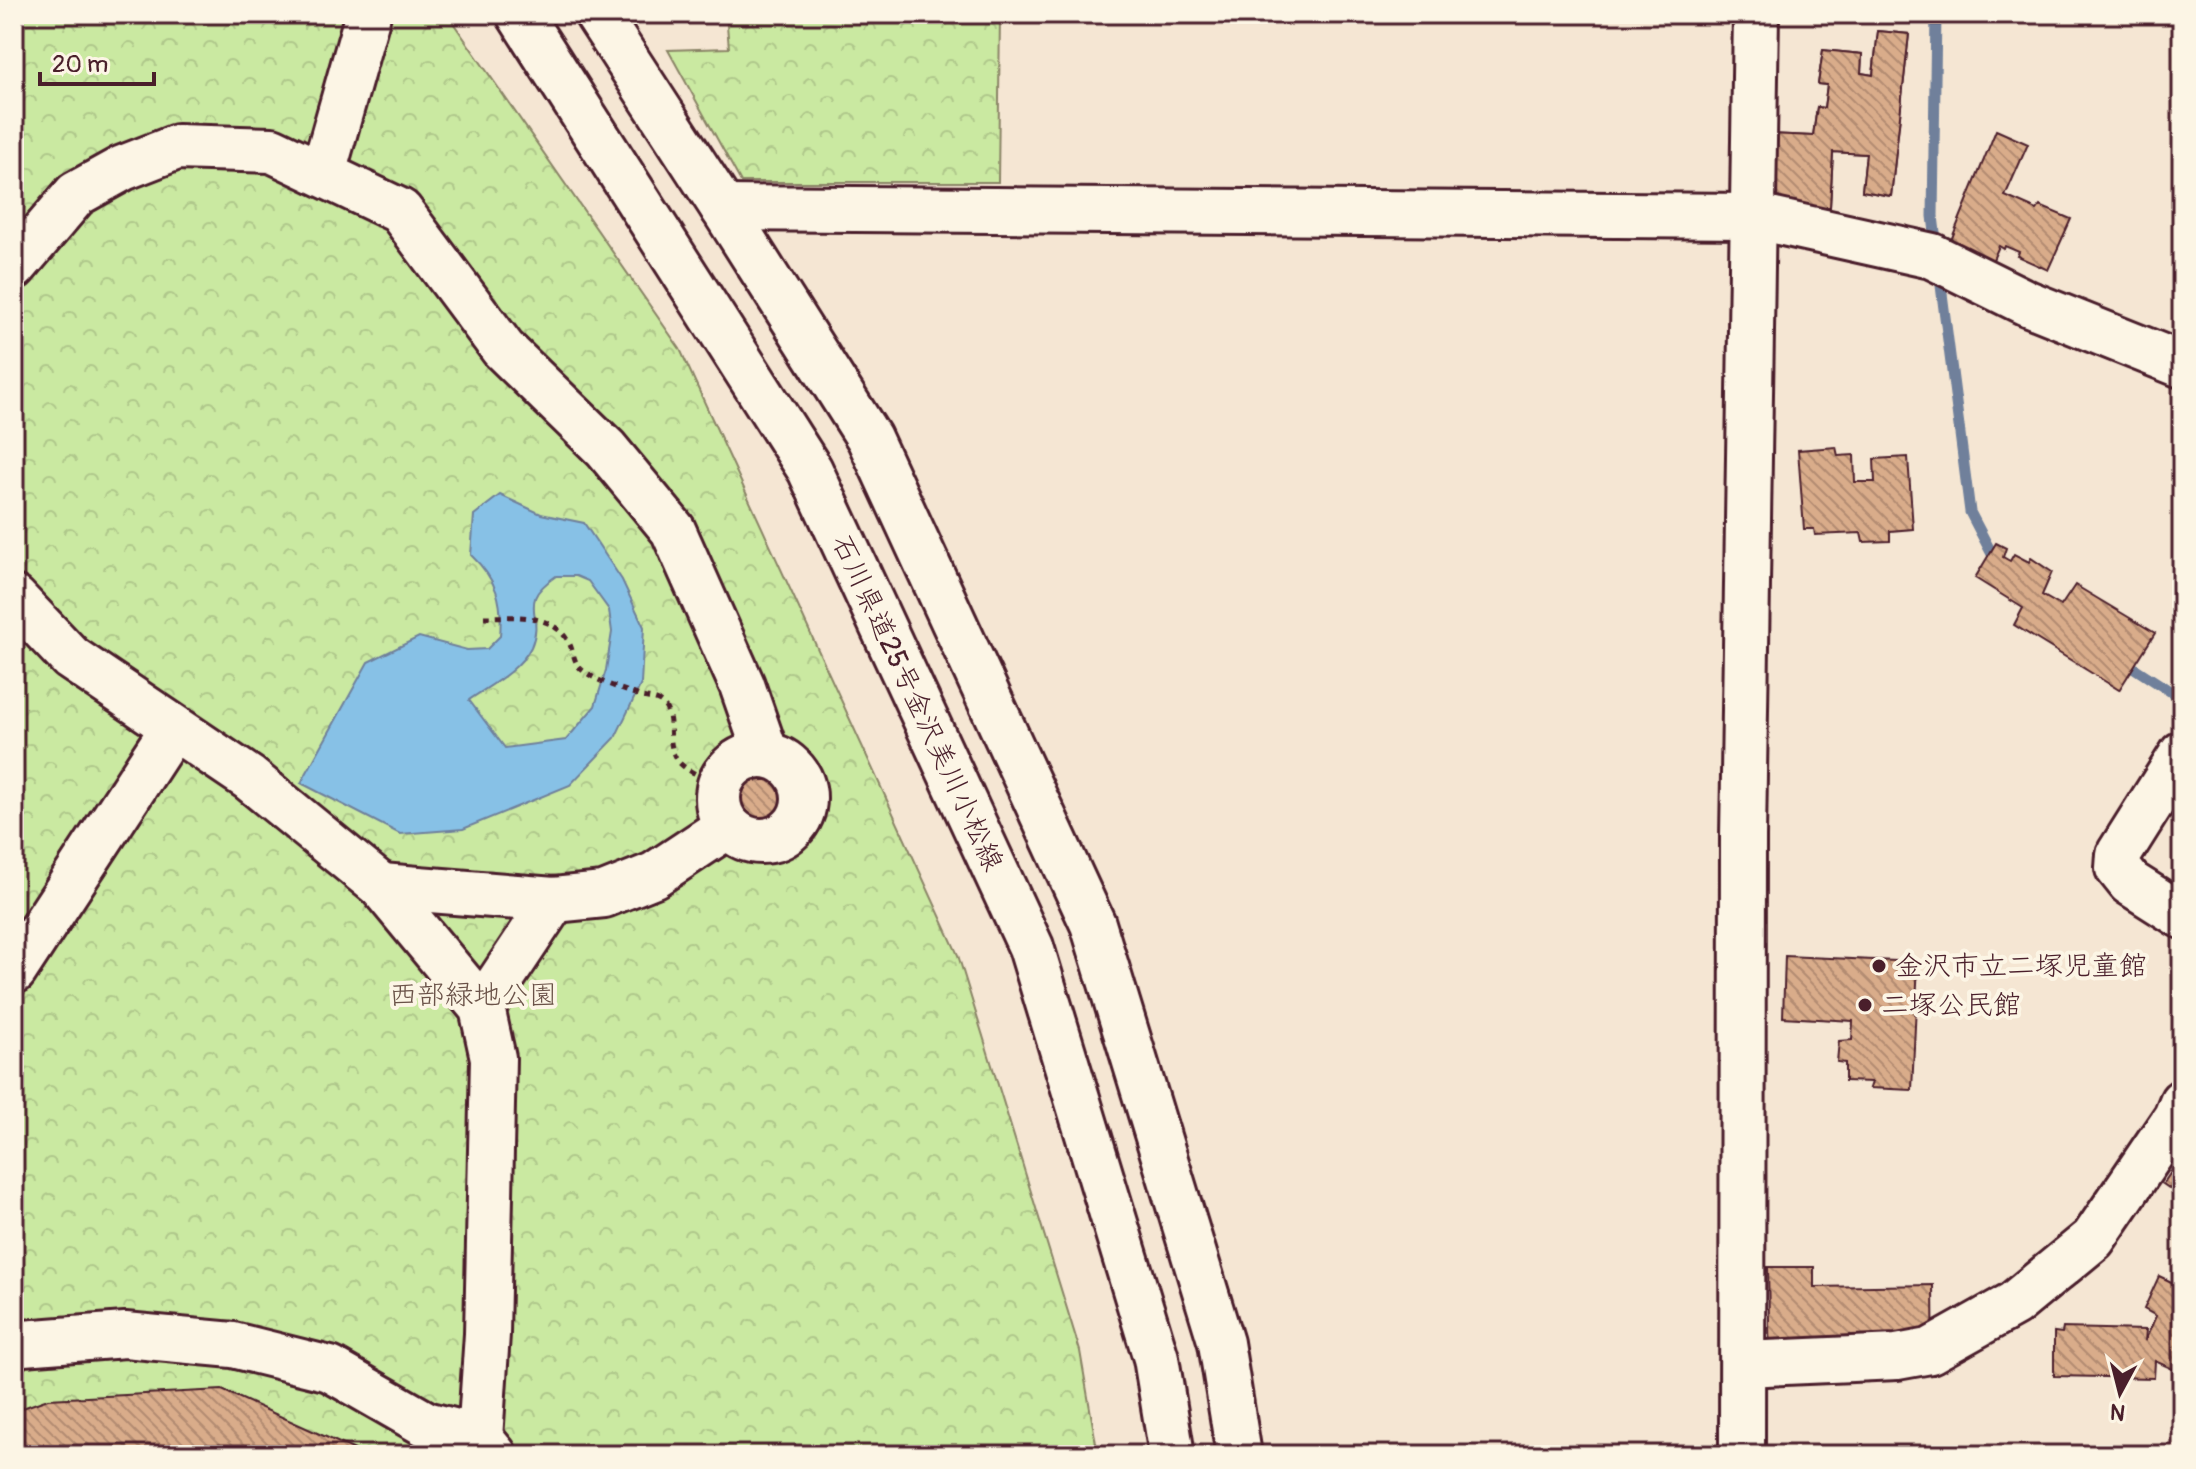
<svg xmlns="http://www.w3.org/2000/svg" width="2196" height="1469" font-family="Pangolin,'Klee One',sans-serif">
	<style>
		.park { fill: url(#park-crowns); stroke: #8a8466; stroke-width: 2 }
		.water { fill: #87c1e6; stroke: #6f809b; stroke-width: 2; fill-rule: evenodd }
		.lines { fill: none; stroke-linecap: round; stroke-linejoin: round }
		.stream { stroke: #6f809b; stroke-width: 11 }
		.building { fill: url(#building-back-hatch); stroke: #4a1f2b; stroke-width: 2 }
		.minor-casing { stroke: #4a1f2b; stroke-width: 50 }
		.major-casing { stroke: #4a1f2b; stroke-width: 50 }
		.path { stroke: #4a1f2b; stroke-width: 5; stroke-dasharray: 6 6; stroke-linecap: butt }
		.minor { stroke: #fcf5e5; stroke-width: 44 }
		.major { stroke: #fcf5e5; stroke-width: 44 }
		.poi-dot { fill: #4a1f2b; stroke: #fcf5e5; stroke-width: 3 }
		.labels { text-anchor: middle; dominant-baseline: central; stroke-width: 8; stroke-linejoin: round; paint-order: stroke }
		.street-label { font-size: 28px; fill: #4a1f2b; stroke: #fcf5e5 }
		.poi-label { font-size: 28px; fill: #4a1f2b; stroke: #fcf5e5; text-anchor: start }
		.park-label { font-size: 28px; fill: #6a5248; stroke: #fcf5e5 }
	</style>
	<defs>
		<pattern id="park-crowns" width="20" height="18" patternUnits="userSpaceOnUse" patternTransform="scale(2)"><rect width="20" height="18" fill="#cae9a1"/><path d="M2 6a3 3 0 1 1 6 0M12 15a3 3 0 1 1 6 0" fill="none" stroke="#afc78b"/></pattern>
		<pattern id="building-back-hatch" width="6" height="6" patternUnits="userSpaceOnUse" patternTransform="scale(2)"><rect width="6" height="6" fill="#d9ac8a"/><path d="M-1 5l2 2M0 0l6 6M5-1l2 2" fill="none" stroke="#b28b71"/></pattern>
	</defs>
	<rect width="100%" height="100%" fill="#f5e6d3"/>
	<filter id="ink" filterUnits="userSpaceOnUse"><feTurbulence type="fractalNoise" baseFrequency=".0125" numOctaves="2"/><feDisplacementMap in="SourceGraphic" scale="16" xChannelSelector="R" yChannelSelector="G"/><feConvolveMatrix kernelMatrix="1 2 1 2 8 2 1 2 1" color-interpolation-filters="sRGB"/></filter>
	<g filter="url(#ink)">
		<g class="park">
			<polygon points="14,14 447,14 680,349 958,955 1080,1351 1098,1455 14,1455"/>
			<polygon points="726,14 1000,14 998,182 741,182 668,50 729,48"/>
		</g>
		<path class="water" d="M500 495 541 514 584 523 622 580 644 627 641 684 615 738 570 785 463 829 400 834 301 783 368 662 419 637 467 650 487 649 500 636C503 601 497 580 471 555L474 515ZM556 576H576L588 581 609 610 612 632 606 670 595 706 566 740 505 748 469 700C489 686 520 670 531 647 546 612 515 604 556 576Z"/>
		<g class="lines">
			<g class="stream">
				<polyline points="1936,14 1933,216 1937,249"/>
				<polyline points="1939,270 1970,512 1993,556 2000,563"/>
				<polyline points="2122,660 2182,699"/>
			</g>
		</g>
		<g class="building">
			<polygon points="1878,31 1909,34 1891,196 1862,191 1866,154 1833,152 1830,207 1827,207 1826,219 1767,197 1768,134 1813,136 1817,107 1824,108 1827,85 1818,84 1823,50 1862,54 1861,73 1873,75"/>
			<polygon points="1878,31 1909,34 1891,196 1862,191 1866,154 1833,152 1830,207 1827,207 1826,219 1767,197 1768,134 1813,136 1817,107 1824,108 1827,85 1818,84 1823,50 1862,54 1861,73 1873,75"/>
			<polygon points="1996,130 2028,144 2005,196 2037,210 2040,206 2071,219 2048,270 2017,256 2019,252 2005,246 2004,249 1999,246 1987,273 1945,255"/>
			<polygon points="1836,447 1838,456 1854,455 1855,482 1875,482 1874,459 1908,457 1913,529 1890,531 1890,541 1863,542 1861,533 1815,535 1814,529 1804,529 1798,450"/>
			<polygon points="1996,543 2006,548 2003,557 2010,561 2014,554 2029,562 2031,558 2052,572 2042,595 2061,606 2075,585 2155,633 2119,690 2014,625 2023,608 1975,578"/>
			<polygon points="781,779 794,799 774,821 747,823 737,806 748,781"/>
			<polygon points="1785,956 1918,962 1912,1090 1870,1088 1872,1082 1845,1081 1845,1063 1837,1062 1839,1041 1852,1040 1853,1021 1783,1017"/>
			<polygon points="2182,1156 2182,1197 2163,1184"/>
			<polygon points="1768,1267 1814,1267 1814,1287 1933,1285 1934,1375 1770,1377"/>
			<polygon points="2159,1276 2182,1287 2182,1373 2155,1361 2154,1378 2054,1376 2054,1332 2062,1333 2063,1328 2146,1330 2145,1341 2156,1316 2144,1309"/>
			<polygon points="222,1390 366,1455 14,1455 14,1411 48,1399"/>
		</g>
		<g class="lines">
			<defs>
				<g id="minor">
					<polyline points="323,173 368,14"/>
					<polyline points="723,208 1752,216 1932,256 2027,303 2182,365"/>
					<polyline points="14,267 76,194 123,168 177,147 272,150 400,211 503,349 606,449 673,530 742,685 766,754"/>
					<polyline points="14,598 71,658 249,778 381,886 482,1008 493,1058 487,1334 480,1438"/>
					<polyline points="2182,754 2119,854 2118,868 2130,883 2182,916"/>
					<circle cx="761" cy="798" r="43"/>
					<polyline points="381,886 554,900 604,895 654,875 728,826"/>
					<polyline points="14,971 173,728"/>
					<polyline points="482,1008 554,900"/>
					<polyline points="14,1346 23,1343 125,1335 233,1345 330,1369 426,1424 480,1438 494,1455"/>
					<polyline points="1743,1364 1897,1357 1930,1351 2014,1304 2093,1239 2176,1117 2182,1102"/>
					<polyline points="1742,1455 1743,837 1756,14"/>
				</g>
				<g id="major">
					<polyline points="519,14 810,470 1031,947 1156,1358 1172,1455"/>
					<polyline points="597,14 723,208 869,438 1093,924 1221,1343 1239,1455"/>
				</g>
			</defs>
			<use href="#minor" class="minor-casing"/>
			<use href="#major" class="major-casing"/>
			<path class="path" d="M484 617C513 617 551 612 568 641 575 652 572 664 585 672 602 684 623 689 642 697 647 698 656 699 660 702 678 715 664 743 677 760 686 772 706 778 719 784"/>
			<use href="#minor" class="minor"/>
			<use href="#major" class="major"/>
		</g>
	</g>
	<g class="poi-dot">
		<circle cx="1879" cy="966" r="8"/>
		<circle cx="1865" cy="1005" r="8"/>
	</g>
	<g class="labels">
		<g class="street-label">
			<text transform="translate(917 703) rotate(65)">石川県道25号金沢美川小松線</text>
		</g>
		<g class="poi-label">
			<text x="1895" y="966">金沢市立二塚児童館</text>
			<text x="1881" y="1005">二塚公民館</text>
		</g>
		<g class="park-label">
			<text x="473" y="995">西部緑地公園</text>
		</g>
	</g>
	<rect width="2196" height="1469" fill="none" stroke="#fcf5e5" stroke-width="48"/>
	<rect x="24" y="24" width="2148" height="1421" fill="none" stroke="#4a1f2b" stroke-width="3" filter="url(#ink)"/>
	<g transform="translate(2120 1393) rotate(187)" stroke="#fcf5e5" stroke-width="6" paint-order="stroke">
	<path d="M0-6L14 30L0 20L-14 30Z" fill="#4a1f2b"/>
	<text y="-12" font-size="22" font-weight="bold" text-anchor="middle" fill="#4a1f2b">N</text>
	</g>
	<path d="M40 72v12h114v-12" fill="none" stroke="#4a1f2b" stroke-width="4"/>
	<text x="52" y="72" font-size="24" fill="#4a1f2b" stroke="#fcf5e5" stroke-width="6" paint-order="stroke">20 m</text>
</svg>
